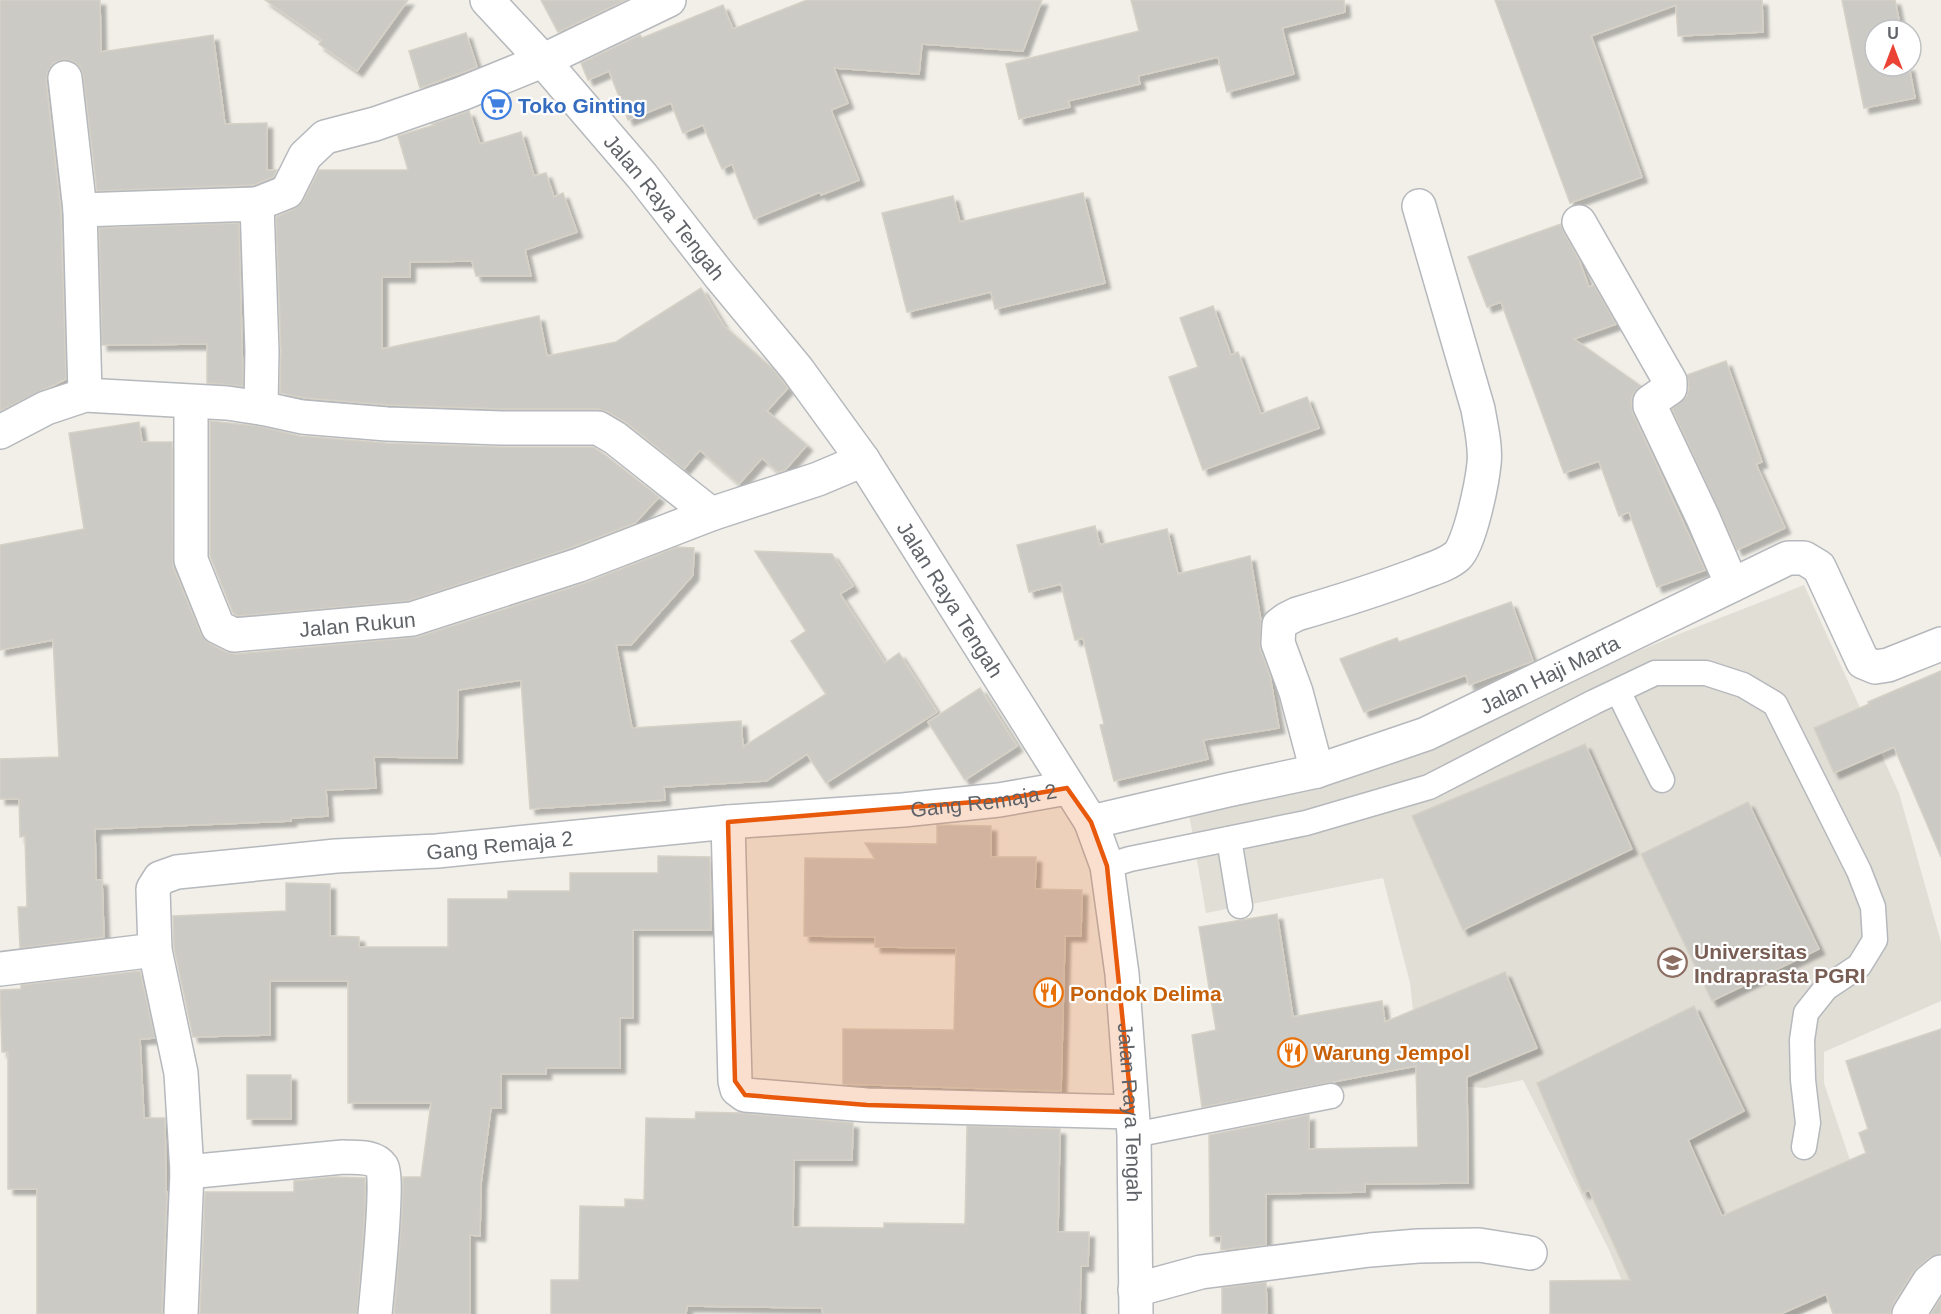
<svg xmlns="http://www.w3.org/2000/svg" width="1941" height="1314" font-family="Arial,sans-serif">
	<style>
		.education { fill: #e1ded6 }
		.building { fill: #cccac5; stroke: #d6d1c6; stroke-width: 1.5; filter: url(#shadow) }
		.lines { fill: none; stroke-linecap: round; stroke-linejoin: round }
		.service-casing { stroke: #b5b8bc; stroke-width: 27 }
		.minor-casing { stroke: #b5b8bc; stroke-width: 36 }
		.tertiary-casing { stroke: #b5b8bc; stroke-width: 36 }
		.service { stroke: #fff; stroke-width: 24 }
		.minor { stroke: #fff; stroke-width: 33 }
		.tertiary { stroke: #fff; stroke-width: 33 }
		.marked { fill: #e8590c; fill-opacity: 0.2; stroke: #e8590c; stroke-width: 4.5; stroke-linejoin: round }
		.labels { text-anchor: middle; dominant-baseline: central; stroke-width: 4.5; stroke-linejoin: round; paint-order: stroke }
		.shop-label { font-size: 21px; font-weight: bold; fill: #366cbe; stroke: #fff; text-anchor: start }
		.street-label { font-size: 21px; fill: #5f6368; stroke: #fff }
		.education-label { font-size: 21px; font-weight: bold; fill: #785e54; stroke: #fff; text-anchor: start }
		.food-label { font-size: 21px; font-weight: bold; fill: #c56008; stroke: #fff; text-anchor: start }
	</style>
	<defs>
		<filter id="shadow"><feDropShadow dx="5.5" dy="5.5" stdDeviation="1.5" flood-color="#0004"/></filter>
	</defs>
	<rect width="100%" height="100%" fill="#f1efe8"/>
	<polygon class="education" points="1804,585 1899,793 1941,942 1941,1001 1824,1052 1824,1083 1888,1273 1802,1314 1636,1314 1609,1250 1523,1080 1485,1088 1444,1085 1413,1010 1410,983 1383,878 1206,913 1187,802 1413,746 1679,634"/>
	<g class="building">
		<polygon points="0,0 100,0 101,52 213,35 225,124 267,123 267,170 277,170 273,177 253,185 97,191 83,75 80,66 72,61 62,60 53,63 48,71 46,80 61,211 66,379 0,411"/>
		<polygon points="265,0 408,0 357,71 319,44 322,40"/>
		<polygon points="541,0 626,0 558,32"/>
		<polygon points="807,0 1042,0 1023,51 922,44 919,74 834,68 848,103 831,110 859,180 821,195 820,192 754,219 732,164 722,169 703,125 683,133 671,103 628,120 609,71 588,80 581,63 640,35 642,38 723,5 733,29"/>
		<polygon points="1131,0 1344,0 1345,12 1282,28 1294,74 1227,92 1218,57 1138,76 1140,84 1068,101 1070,107 1019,119 1006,64 1139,31"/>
		<polygon points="1495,0 1762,0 1763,32 1678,36 1676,5 1591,36 1642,177 1570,203"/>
		<polygon points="1842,0 1895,0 1901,30 1875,30 1875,66 1909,66 1915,98 1864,108"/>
		<polygon points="466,33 477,67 420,88 409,51"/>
		<polygon points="469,111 480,144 521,132 534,176 546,173 554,197 563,193 577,232 525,250 531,276 476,276 472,261 410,262 410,277 382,277 382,349 539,316 547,356 616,342 701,288 724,326 773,369 788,388 767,411 807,445 785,470 778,472 762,458 739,484 700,450 684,469 627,423 608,412 598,409 501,409 388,405 305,398 280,393 281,350 276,217 294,209 303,201 319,170 408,170 398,136 434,125 432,124"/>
		<polygon points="1083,193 1105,283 995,309 991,292 907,312 882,213 953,196 960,222"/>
		<polygon points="239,223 243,386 207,383 207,344 102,345 99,228"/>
		<polygon points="1561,224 1563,231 1579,260 1589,287 1594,285 1616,324 1574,339 1641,386 1633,394 1631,402 1633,414 1705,570 1657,587 1629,512 1619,516 1599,461 1564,473 1501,302 1487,307 1468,257"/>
		<polygon points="1213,306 1231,355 1238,352 1261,414 1307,397 1319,428 1203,470 1169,377 1198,367 1180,318"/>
		<polygon points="1726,361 1762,462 1756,464 1785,528 1737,550 1672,409 1687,396 1689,388 1687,375"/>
		<polygon points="210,421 258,426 300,436 386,443 500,447 593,447 604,454 659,497 635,523 573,547 408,601 238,616 233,613 210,556"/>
		<polygon points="139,422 142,442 172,442 173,567 201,634 210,644 226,652 236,654 418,637 585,583 677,547 694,548 693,575 631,645 616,645 632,728 741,721 743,747 826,694 791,641 806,631 755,551 832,554 853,586 840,594 885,663 899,653 937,712 826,783 807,754 766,781 664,787 665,800 530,809 521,680 458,690 457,758 374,757 376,788 326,790 328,816 291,818 291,821 95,829 96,880 102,880 104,937 20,948 18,907 27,907 25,836 20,837 19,799 0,799 0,759 59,757 53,640 0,650 0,545 84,529 69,433"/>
		<polygon points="1095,526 1100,545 1167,529 1178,574 1250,556 1261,621 1260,649 1270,676 1279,728 1203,740 1208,759 1114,781 1100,725 1104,724 1083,638 1075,640 1061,584 1029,592 1017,545"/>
		<polygon points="1511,602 1533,661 1469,685 1466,675 1364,712 1340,659 1397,638 1399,642"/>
		<polygon points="1941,671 1941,857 1894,747 1834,773 1814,728 1869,704 1868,702"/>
		<polygon points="980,688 1017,746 965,780 928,722"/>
		<polygon points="1585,744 1632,849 1463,930 1412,816"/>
		<polygon points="1748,802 1819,949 1712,1001 1641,854"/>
		<polygon points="937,825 991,826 991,857 1036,857 1035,889 1082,890 1081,936 1065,936 1061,1091 843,1084 843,1029 954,1030 956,948 875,947 875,937 804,936 805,858 875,859 865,843 937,844"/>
		<polygon points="658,856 710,857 711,930 633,930 633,1018 620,1018 620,1068 546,1068 546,1074 501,1074 501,1108 491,1108 481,1184 480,1236 470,1235 470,1314 394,1314 402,1214 403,1177 421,1177 431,1103 348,1103 348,981 270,981 270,1035 193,1037 174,948 173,916 286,911 286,883 330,884 330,936 359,937 359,947 448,947 448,899 508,899 508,891 570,891 570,873 658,873"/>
		<polygon points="1277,914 1293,1017 1382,1001 1385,1022 1505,972 1537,1048 1467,1077 1468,1183 1365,1184 1365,1192 1266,1194 1266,1245 1221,1250 1221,1236 1210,1236 1209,1135 1309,1115 1309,1149 1418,1147 1416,1066 1202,1107 1192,1035 1216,1030 1199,927"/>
		<polygon points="140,971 155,1038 140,1039 144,1118 165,1118 166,1192 167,1192 162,1314 37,1314 37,1189 8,1189 8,1052 2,1052 0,990 21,989 21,985"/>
		<polygon points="1694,1006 1744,1111 1688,1140 1722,1216 1866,1153 1859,1133 1868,1129 1846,1061 1941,1029 1941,1254 1929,1258 1913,1272 1893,1304 1890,1314 1833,1314 1826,1294 1781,1314 1550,1314 1550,1281 1630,1280 1589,1190 1583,1193 1537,1083"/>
		<rect x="247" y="1075" width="44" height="44"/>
		<polygon points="696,1112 741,1113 853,1123 852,1160 794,1160 793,1227 884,1228 884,1223 965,1224 967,1126 1060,1129 1058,1232 1089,1232 1088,1266 1081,1266 1080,1314 823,1314 822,1308 687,1306 686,1314 551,1314 551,1280 579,1280 580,1206 625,1207 625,1199 644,1200 646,1118 695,1119"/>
		<polygon points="335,1177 365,1178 365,1212 357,1314 200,1314 205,1192 294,1192 294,1181"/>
		<polygon points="1266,1282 1267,1314 1222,1314 1222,1288"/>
		<polygon points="1941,1298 1941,1314 1931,1314"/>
	</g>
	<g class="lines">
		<defs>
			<g id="service">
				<polyline points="1618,691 1662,780"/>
				<polyline points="1229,839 1240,906"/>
				<polyline points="1107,866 1130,859 1306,823 1429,787 1594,702 1655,673 1706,673 1743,685 1775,704 1859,871 1873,907 1875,940 1859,966 1826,988 1806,1013 1802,1040 1803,1080 1808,1123 1804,1147"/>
				<polyline points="1134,1135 1331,1096"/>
			</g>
			<g id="minor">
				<polyline points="65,78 80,210 85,395"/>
				<polyline points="257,204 287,192 305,156 325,137 375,124 461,94 542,61 669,0"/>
				<polyline points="80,210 257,204 262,351 261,408"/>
				<polyline points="1579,222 1670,381 1670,388 1650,402 1650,406 1703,518 1732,585"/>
				<path id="s1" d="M191 402V560L218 627 234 635 412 619 579 565 711 514"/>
				<polyline points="0,432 46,408 85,395 227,403 261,408 302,417 387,424 501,428 598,428 615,438 711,514 818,479 863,460"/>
				<path d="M1317 771 1296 692 1278 643 1279 625 1287 619 1297 614C1338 602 1379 589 1419 574 1431 569 1447 565 1457 556 1470 544 1482 483 1484 464 1486 446 1481 427 1478 409L1419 206"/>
				<polyline points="728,822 735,1081 737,1089 745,1095 867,1105 1132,1112"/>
				<path id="s2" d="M1091 822 1228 790 1317 771 1426 734 1788 558H1804L1819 567 1863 662 1875 667 1888 665 1941 644"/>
				<polyline points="0,969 155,950"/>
				<path d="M187 1172 343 1157C354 1158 374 1155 382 1167 389 1178 377 1292 375 1314"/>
				<polyline points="1135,1290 1201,1272 1370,1250 1418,1246 1479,1245 1530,1253"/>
				<path id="s3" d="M181 1314 187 1172 181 1073 155 950 153 889 160 878 177 872 336 856 437 851 728 822 903 810 999 800 1067 788"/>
				<polyline points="1909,1314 1929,1282 1941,1272"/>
			</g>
			<g id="tertiary">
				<path id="s4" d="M487 0 539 56 642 176 720 276 797 369 863 460 1091 822 1107 866 1122 974 1134 1135 1136 1314"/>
			</g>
		</defs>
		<use href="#service" class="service-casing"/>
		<use href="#minor" class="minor-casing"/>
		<use href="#tertiary" class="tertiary-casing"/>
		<use href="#service" class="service"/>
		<use href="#minor" class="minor"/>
		<use href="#tertiary" class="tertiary"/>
	</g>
	<path class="marked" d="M1067 788 1091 822 1107 866 1132 1112 867 1105 745 1095 735 1081 728 822 999 800Z"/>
	<defs>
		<symbol id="supermarket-ring" viewBox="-11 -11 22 22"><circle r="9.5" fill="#fff" stroke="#3f7fe0" stroke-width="1.5"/><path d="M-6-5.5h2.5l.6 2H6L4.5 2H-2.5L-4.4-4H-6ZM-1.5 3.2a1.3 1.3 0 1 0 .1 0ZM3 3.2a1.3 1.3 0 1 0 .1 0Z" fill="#3f7fe0"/></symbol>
		<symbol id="university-ring" viewBox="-11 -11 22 22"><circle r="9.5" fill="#fff" stroke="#8d6e63" stroke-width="1.5"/><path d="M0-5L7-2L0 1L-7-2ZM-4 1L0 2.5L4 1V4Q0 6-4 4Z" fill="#8d6e63"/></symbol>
		<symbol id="restaurant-ring" viewBox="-11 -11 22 22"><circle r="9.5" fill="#fff" stroke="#e8710a" stroke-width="1.5"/><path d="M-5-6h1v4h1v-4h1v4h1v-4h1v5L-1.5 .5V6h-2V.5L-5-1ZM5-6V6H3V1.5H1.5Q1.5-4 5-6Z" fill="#e8710a"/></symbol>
	</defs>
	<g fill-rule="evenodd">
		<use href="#supermarket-ring" x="480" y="88" width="33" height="33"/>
		<use href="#university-ring" x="1656" y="946" width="33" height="33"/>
		<use href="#restaurant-ring" x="1032" y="976" width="33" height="33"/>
		<use href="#restaurant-ring" x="1276" y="1036" width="33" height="33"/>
	</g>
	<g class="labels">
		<g class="shop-label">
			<text x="518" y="105">Toko Ginting</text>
		</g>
		<g class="street-label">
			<text stroke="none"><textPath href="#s4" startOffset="273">Jalan Raya Tengah</textPath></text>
			<text stroke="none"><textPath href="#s4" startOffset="759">Jalan Raya Tengah</textPath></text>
			<text stroke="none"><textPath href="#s1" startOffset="372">Jalan Rukun</textPath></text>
			<text stroke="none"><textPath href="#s2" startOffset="484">Jalan Haji Marta</textPath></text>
			<text stroke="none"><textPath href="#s3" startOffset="1269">Gang Remaja 2</textPath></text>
			<text stroke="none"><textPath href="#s3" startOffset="783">Gang Remaja 2</textPath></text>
			<text stroke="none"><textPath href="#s4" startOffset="1317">Jalan Raya Tengah</textPath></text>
		</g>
		<g class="education-label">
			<text x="1694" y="951">Universitas<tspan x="1694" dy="24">Indraprasta PGRI</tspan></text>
		</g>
		<g class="food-label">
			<text x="1070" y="993">Pondok Delima</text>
			<text x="1313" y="1052">Warung Jempol</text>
		</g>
	</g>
	<g transform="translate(1893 48)"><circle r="28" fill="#ffffff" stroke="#bfc1c3" stroke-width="1.5"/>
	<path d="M0-4.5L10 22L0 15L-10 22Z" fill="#ea4335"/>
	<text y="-9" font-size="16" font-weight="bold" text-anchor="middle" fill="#5f6368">U</text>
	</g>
</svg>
